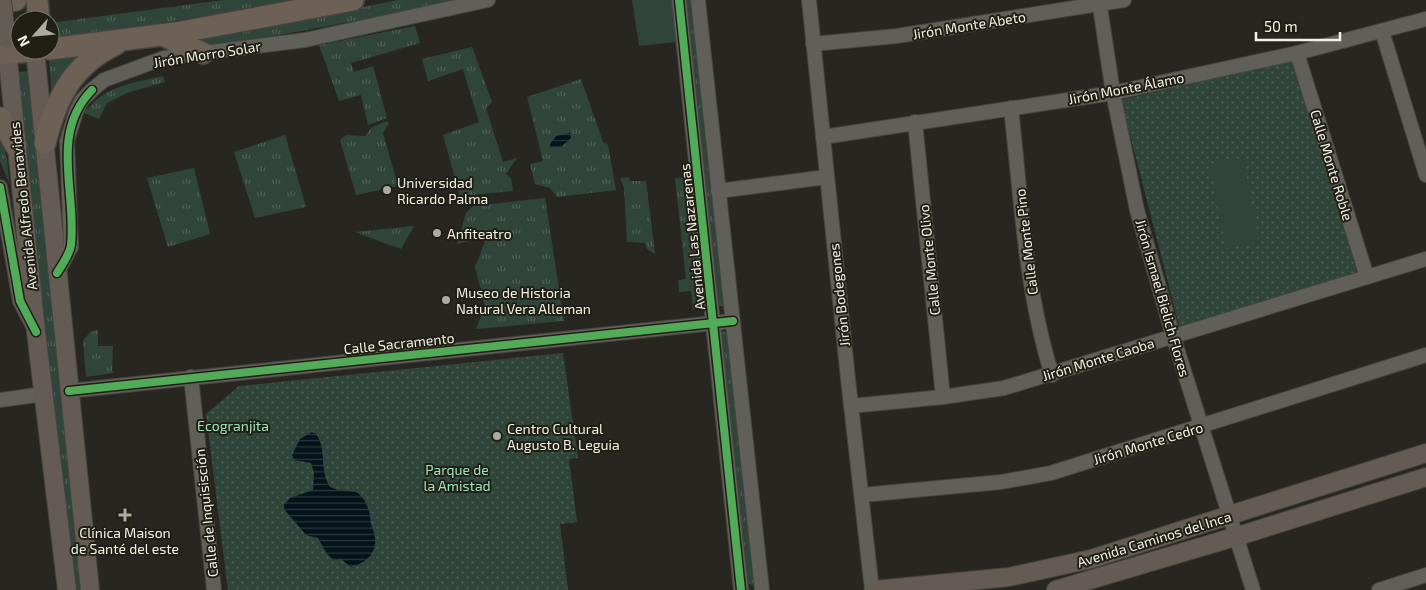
<svg xmlns="http://www.w3.org/2000/svg" width="1426" height="590" font-family="'Exo 2',sans-serif">
	<style>
		.grass { fill: url(#grass-tufts) }
		.park { fill: url(#park-dots) }
		.pitch { fill: #30453a }
		.water { fill: url(#water-rules) }
		.lines { fill: none; stroke-linecap: round; stroke-linejoin: round }
		.minor-casing { stroke: #45443f; stroke-width: 16 }
		.major-casing { stroke: #45443f; stroke-width: 20 }
		.highway-casing { stroke: #45443f; stroke-width: 24 }
		.minor { stroke: #605f5a; stroke-width: 14 }
		.major { stroke: #645c54; stroke-width: 18 }
		.highway { stroke: #6d6156; stroke-width: 21 }
		.major-bridge-casing { stroke: #45443f; stroke-width: 20; stroke-linecap: butt }
		.major-bridge { stroke: #645c54; stroke-width: 18 }
		.cycleway-casing { stroke: #211f13; stroke-width: 11 }
		.cycleway { stroke: #51ab58; stroke-width: 8 }
		.poi-dot { fill: #acaba3; stroke: #211f13; stroke-width: 2 }
		.labels { text-anchor: middle; dominant-baseline: central; stroke-width: 4; stroke-linejoin: round; paint-order: stroke }
		.street-label { font-size: 14px; fill: #f3f2ea; stroke: #211f13 }
		.poi-label { font-size: 14px; fill: #f3f2ea; stroke: #211f13; text-anchor: start }
		.park-label { font-size: 14px; fill: #9be3c0; stroke: #211f13 }
	</style>
	<defs>
		<pattern id="grass-tufts" width="24" height="20" patternUnits="userSpaceOnUse" patternTransform="scale(1.25)"><rect width="24" height="20" fill="#30453a"/><path d="M3 7l-1-3M5 7V3M7 7l1-3M15 17l-1-3M17 17v-4M19 17l1-3" fill="none" stroke="#4e6057"/></pattern>
		<pattern id="park-dots" width="8" height="8" patternUnits="userSpaceOnUse" patternTransform="scale(1.25)"><rect width="8" height="8" fill="#30453a"/><path d="M2 2h.1M6 6h.1" fill="none" stroke="#4e6057" stroke-width="1.8" stroke-linecap="round"/></pattern>
		<pattern id="water-rules" width="6" height="5" patternUnits="userSpaceOnUse" patternTransform="scale(1.25)"><rect width="6" height="5" fill="#04131a"/><path d="M0 2.5h6" fill="none" stroke="#29363b"/></pattern>
	</defs>
	<rect width="100%" height="100%" fill="#282620"/>
	<g class="grass">
		<polygon points="223,0 305,0 52,40 50,23"/>
		<polygon points="398,0 466,0 220,46 196,41"/>
		<polygon points="684,0 691,0 724,306 717,306"/>
		<polygon points="415,26 420,43 351,63 354,72 373,66 387,118 368,125 361,95 339,101 319,45"/>
		<polygon points="472,47 492,102 486,108 503,162 517,158 506,174 511,178 513,191 460,196 443,135 479,122 463,69 428,81 422,59"/>
		<polygon points="90,52 52,99 49,58"/>
		<polygon points="30,71 84,590 74,590 41,304 18,72"/>
		<path d="M163 76 165 82 127 93 107 103 99 119 84 113C104 86 132 83 163 76Z"/>
		<polygon points="581,79 603,142 608,145 616,190 557,197 550,188 535,184 530,164 543,161 527,97"/>
		<polygon points="387,121 389,123 383,133 398,186 356,195 340,140 346,135 365,136 371,128"/>
		<polygon points="0,133 7,160 9,183 0,161"/>
		<polygon points="285,135 306,207 255,218 234,152"/>
		<polygon points="194,168 210,234 168,247 147,178"/>
		<polygon points="629,177 630,181 646,181 655,254 647,249 645,243 627,242 624,188 620,178"/>
		<polygon points="691,177 706,307 693,309 691,291 679,292 678,280 686,279 675,178"/>
		<polygon points="545,198 564,321 476,329 485,306 475,267 487,236 457,244 466,213 473,206"/>
		<polygon points="414,226 401,249 355,232"/>
		<polygon points="98,330 98,346 113,346 112,371 114,373 86,377 83,341 90,332"/>
		<polygon points="729,331 756,586 748,584 721,332"/>
	</g>
	<g class="park">
		<polygon points="1293,60 1357,272 1180,329 1121,100"/>
		<polygon points="563,353 578,458 569,459 577,522 560,524 568,590 228,590 206,414 239,386"/>
	</g>
	<g class="pitch">
		<polygon points="632,0 672,0 677,42 639,46"/>
		<polygon points="1243,158 1259,242 1226,248 1210,164"/>
	</g>
	<g class="water">
		<polygon points="570,133 571,138 561,147 550,147 550,144 556,136"/>
		<path d="M312 432 316 434C328 452 318 467 330 487L338 490 356 492C367 499 369 510 371 522 371 526 373 529 374 533 379 552 367 563 351 567L341 559 334 560 327 554 318 538 306 535 284 509V505L290 498 313 490 314 473 311 463 294 460 292 455 300 439Z"/>
	</g>
	<g class="lines">
		<defs>
			<g id="minor">
				<polyline points="679,0 741,590"/>
				<polyline points="698,0 762,590"/>
				<polyline points="809,0 848,379 872,590"/>
				<polyline points="1099,0 1113,93 1137,210 1173,336 1253,590"/>
				<polyline points="1382,31 1426,175"/>
				<polyline points="813,44 897,36 1124,0"/>
				<polyline points="1297,53 1367,277"/>
				<path d="M1011 108C1021 197 1025 289 1052 375"/>
				<polyline points="915,122 943,397"/>
				<polyline points="823,137 1113,93 1297,53 1426,19"/>
				<polyline points="0,187 20,301 34,328"/>
				<polyline points="718,191 827,177"/>
				<polyline points="57,273 71,247 67,141 76,112 82,100 92,90 104,80 150,63 164,58 305,40 488,0"/>
				<polyline points="191,377 214,590"/>
				<polyline points="69,391 733,321"/>
				<polyline points="0,400 44,394"/>
				<polyline points="851,406 943,397 1004,388 1426,259"/>
				<polyline points="862,495 1001,482 1051,473 1426,355"/>
				<polyline points="1379,590 1426,575"/>
			</g>
			<g id="major">
				<polyline points="6,41 36,332 67,590"/>
				<polyline points="35,50 90,590"/>
				<polyline points="875,590 1009,577 1091,559 1426,453"/>
				<polyline points="1056,590 1248,533 1426,477"/>
			</g>
			<g id="highway">
				<polyline points="37,0 39,20"/>
				<polyline points="0,2 16,0"/>
				<polyline points="162,35 203,53"/>
				<polyline points="50,49 176,33 353,0"/>
				<polyline points="0,54 39,50"/>
				<polyline points="0,118 16,146"/>
				<path d="M45 143C57 97 71 66 116 44"/>
			</g>
		</defs>
		<use href="#minor" class="minor-casing"/>
		<use href="#major" class="major-casing"/>
		<use href="#highway" class="highway-casing"/>
		<use href="#minor" class="minor"/>
		<use href="#major" class="major"/>
		<use href="#highway" class="highway"/>
		<defs>
			<polyline id="major-bridge" points="2,0 6,39"/>
		</defs>
		<use href="#major-bridge" class="major-bridge-casing"/>
		<use href="#major-bridge" class="major-bridge"/>
		<defs>
			<g id="cycleway">
				<polyline points="679,0 741,590"/>
				<polyline points="0,187 20,301 36,332"/>
				<path d="M57 273C62 265 70 254 71 245 77 192 49 134 92 90"/>
				<polyline points="69,391 733,321"/>
			</g>
		</defs>
		<use href="#cycleway" class="cycleway-casing"/>
		<use href="#cycleway" class="cycleway"/>
	</g>
	<g class="poi-dot">
		<circle cx="387" cy="190" r="5"/>
		<circle cx="437" cy="233" r="5"/>
		<circle cx="446" cy="300" r="5"/>
		<circle cx="497" cy="436" r="5"/>
		<path d="M122.5 507.5h5v5h5v5h-5v5h-5v-5h-5v-5h5z"/>
	</g>
	<g class="labels">
		<g class="street-label">
			<text transform="translate(969 25) rotate(-9)">Jirón Monte Abeto</text>
			<text transform="translate(207 54) rotate(-9)">Jirón Morro Solar</text>
			<text transform="translate(1126 88) rotate(-11)">Jirón Monte Álamo</text>
			<text transform="translate(1332 165) rotate(73)">Calle Monte Roble</text>
			<text transform="translate(23 206) rotate(-96)">Avenida Alfredo Benavides</text>
			<text transform="translate(692 237) rotate(-96)">Avenida Las Nazarenas</text>
			<text transform="translate(1026 242) rotate(-97)">Calle Monte Pino</text>
			<text transform="translate(929 260) rotate(-96)">Calle Monte Olivo</text>
			<text transform="translate(839 295) rotate(-96)">Jirón Bodegones</text>
			<text transform="translate(1163 298) rotate(74)">Jirón Ismael Bielich Flores</text>
			<text transform="translate(399 343) rotate(-6)">Calle Sacramento</text>
			<text transform="translate(1098 359) rotate(-17)">Jirón Monte Caoba</text>
			<text transform="translate(1148 443) rotate(-17)">Jirón Monte Cedro</text>
			<text transform="translate(206 513) rotate(-96)">Calle de Inquisisción</text>
			<text transform="translate(1154 539) rotate(-17)">Avenida Caminos del Inca</text>
		</g>
		<g class="poi-label">
			<text x="397" y="182">Universidad<tspan x="397" dy="16">Ricardo Palma</tspan></text>
			<text x="447" y="233">Anfiteatro</text>
			<text x="456" y="292">Museo de Historia<tspan x="456" dy="16">Natural Vera Alleman</tspan></text>
			<text x="507" y="428">Centro Cultural<tspan x="507" dy="16">Augusto B. Leguia</tspan></text>
			<text x="125" y="532" text-anchor="middle">Clínica Maison<tspan x="125" dy="16">de Santé del este</tspan></text>
		</g>
		<g class="park-label">
			<text x="233" y="425">Ecogranjita</text>
			<text x="457" y="469">Parque de<tspan x="457" dy="16">la Amistad</tspan></text>
		</g>
	</g>
	<g transform="translate(35 35) rotate(243)"><circle r="24" fill="#211f13" stroke="#757369"/>
	<path d="M0-4L9 19L0 12L-9 19Z" fill="#acaba3"/>
	<text y="-8" font-size="14" font-weight="bold" text-anchor="middle" fill="#f3f2ea">N</text>
	</g>
	<path d="M1256 32v8h84v-8" fill="none" stroke="#f3f2ea" stroke-width="2.5"/>
	<text x="1264" y="32" font-size="15" fill="#f3f2ea" stroke="#211f13" stroke-width="4" paint-order="stroke">50 m</text>
</svg>
